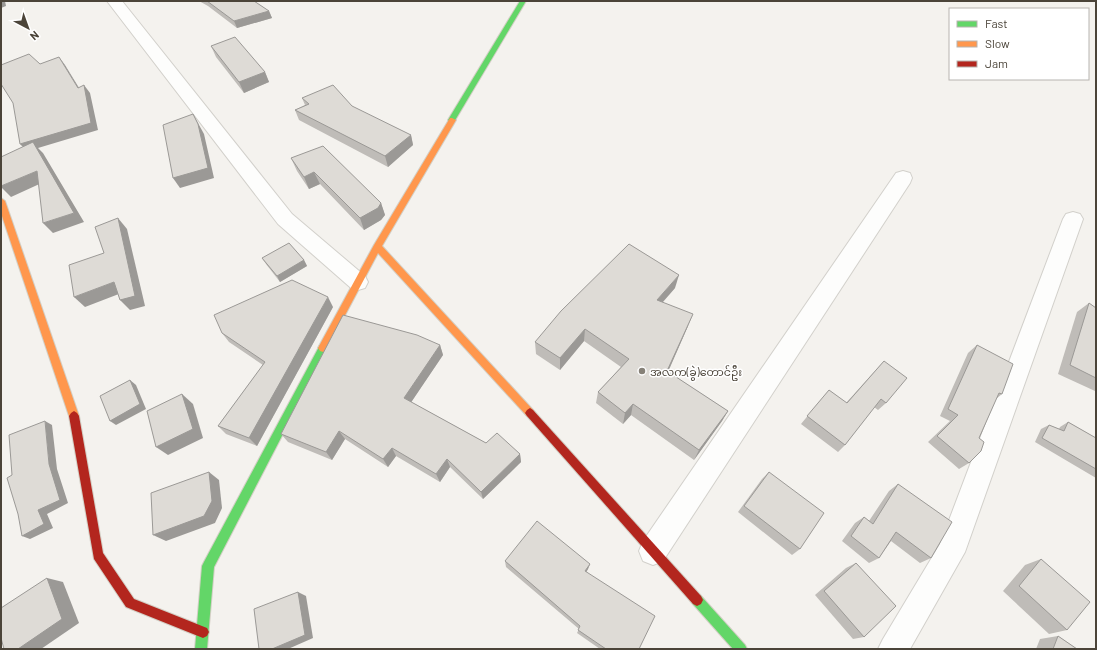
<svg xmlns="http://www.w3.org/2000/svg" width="1097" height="650" font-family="Barlow,'Noto Sans Myanmar',sans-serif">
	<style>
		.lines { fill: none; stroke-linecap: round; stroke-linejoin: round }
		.street-casing { stroke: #d2d0cb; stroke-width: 2 }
		.fast-casing { stroke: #d3cfc5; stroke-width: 2 }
		.slow-casing { stroke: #d3cfc5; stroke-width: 2 }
		.jam-casing { stroke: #d3cfc5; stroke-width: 2 }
		.street { fill: #fdfdfc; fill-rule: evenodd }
		.fast { fill: #63d668; fill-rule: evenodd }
		.slow { fill: #ff974d; fill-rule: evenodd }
		.jam { fill: #b3261e; fill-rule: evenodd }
		.wall { fill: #bfbcb8 }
		.shaded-wall { fill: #9b9996 }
		.building { fill: #dedbd6; stroke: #9b9996 }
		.poi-dot { fill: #868178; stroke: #fff; stroke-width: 1.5 }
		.labels { text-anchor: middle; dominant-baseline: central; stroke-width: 3; stroke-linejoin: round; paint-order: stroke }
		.poi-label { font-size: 11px; fill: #4b4439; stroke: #fff; text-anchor: start }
	</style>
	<rect width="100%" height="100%" fill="#f4f2ee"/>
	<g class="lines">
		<defs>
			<g id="street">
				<polygon points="107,1 122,1 292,214 365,276 368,282 365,288 358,290 351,288 278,224"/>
				<polygon points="903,171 910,173 912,178 910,183 663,561 653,565 643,561 639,551 643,541 896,173"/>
				<polygon points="1073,212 1080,214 1083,219 965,552 910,649 878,649 883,639 940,544 1063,219 1066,214"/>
			</g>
			<g id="fast">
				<polygon points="520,1 526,1 454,122 450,122 448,120"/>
				<polygon points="323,344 326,345 328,348 326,351 214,567 207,649 195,649 202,566 204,562 320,345"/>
				<polygon points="697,594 701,596 745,645 747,649 733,649 693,604 691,600 693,596"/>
			</g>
			<g id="slow">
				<polygon points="450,118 452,118 456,120 382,246 533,410 535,413 533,416 530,418 527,416 378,253 326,351 323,352 320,351 318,348 374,245"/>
				<polygon points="1,198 5,201 79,416 77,419 74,421 71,419 69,416 1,213"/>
			</g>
			<g id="jam">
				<polygon points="530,408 533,410 701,596 703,600 701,604 697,606 693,604 527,416 525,413 527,410"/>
				<polygon points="74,411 77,413 79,416 103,553 134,599 207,628 209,632 207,636 203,638 126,607 94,559 69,416 71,413"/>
			</g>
		</defs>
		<use href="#street" class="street-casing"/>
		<use href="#fast" class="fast-casing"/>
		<use href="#slow" class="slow-casing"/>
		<use href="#jam" class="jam-casing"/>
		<use href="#street" class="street"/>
		<use href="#fast" class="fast"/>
		<use href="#slow" class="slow"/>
		<use href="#jam" class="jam"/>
	</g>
	<g class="wall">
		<polygon points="199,1 254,1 269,11 272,18 237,28 208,6"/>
		<polygon points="211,46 265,72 269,82 244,93 216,57"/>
		<polygon points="302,98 411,135 413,145 388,167 299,120 295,110 305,105"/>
		<polygon points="291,158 381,203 385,215 381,220 364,230 320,184 309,189 297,171"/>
		<polygon points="262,258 304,260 307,266 280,282 266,264"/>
		<polygon points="675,288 663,302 688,326 668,372 728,411 722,421 694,460 631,415 623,424 596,403 598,392 621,367 584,341 560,370 536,354 535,342"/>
		<polygon points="1089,303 1096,308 1096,390 1095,391 1058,374 1077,312"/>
		<polygon points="333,307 257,446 226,434 218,426 263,365 229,342 222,333"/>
		<polygon points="440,345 443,355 411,402 486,443 520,454 521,462 483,499 450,467 440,482 396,456 388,467 345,439 332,460 288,442 281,434"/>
		<polygon points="977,345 1002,394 996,399 969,463 959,469 928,442 950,421 940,416 968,353"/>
		<polygon points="884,361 886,403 878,410 874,407 845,445 838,452 801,424 829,390 846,403"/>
		<polygon points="1068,422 1096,438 1096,478 1035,442 1041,429 1049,425 1059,429 1060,427"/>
		<polygon points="769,472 800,549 792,555 738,512 762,479"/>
		<polygon points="898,484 931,558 920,563 891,541 879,558 869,563 842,541 855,523 864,517 869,521 889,491"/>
		<polygon points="1041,559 1067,630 1049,634 1003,591 1025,565"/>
		<polygon points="505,561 590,564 588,569 586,572 639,649 600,649 577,633 579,629 506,567"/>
		<polygon points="856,563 864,637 853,639 815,595 846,568"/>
		<polygon points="1058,636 1077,649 1036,649 1040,639"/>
	</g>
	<g class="shaded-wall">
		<polygon points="1,1 5,1 6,6 1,8"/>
		<polygon points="269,11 272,18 237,28 234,21"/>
		<polygon points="59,57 65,65 84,96 78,88"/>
		<polygon points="265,72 269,82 244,93 239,82"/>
		<polygon points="84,85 90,93 98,130 38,148 43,153 84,222 53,233 43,223 74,213 27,151 20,144"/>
		<polygon points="193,114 204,134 214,178 180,188 173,178"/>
		<polygon points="411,135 413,145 388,167 385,156"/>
		<polygon points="37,171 46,181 11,197 1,187 1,186"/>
		<polygon points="314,172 320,184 309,189 304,177"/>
		<polygon points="381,203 385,215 381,220 364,230 360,218"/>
		<polygon points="118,218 127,229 145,306 130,310 120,300"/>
		<polygon points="304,260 307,266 280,282 277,276"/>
		<polygon points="679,275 675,288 653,313 657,300"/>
		<polygon points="114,282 124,292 85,307 74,297"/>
		<polygon points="328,297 333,307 257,446 249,438"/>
		<polygon points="693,314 688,326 663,383 667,371"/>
		<polygon points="585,329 584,341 560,370 560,358"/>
		<polygon points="440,345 443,355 408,407 404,398"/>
		<polygon points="130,380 136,385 146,409 116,425 110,421"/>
		<polygon points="182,394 193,404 203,438 168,455 156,447"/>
		<polygon points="633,404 631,415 623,424 625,413"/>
		<polygon points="728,411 722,421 694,460 699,450"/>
		<polygon points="45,421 52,425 57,469 68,503 47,514 53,528 30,539 22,536 38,510 49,464"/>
		<polygon points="339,431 345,439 332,460 326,452"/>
		<polygon points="392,448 396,456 388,467 383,459"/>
		<polygon points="520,454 521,462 483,499 481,492"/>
		<polygon points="447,459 450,467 440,482 436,474"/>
		<polygon points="209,472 219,480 222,508 215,523 166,541 153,535"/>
		<polygon points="590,564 588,569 584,576 585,571"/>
		<polygon points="47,578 63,582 79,623 41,649 18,649"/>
		<polygon points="298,592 306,596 313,638 288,649 272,649"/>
	</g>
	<g class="building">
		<polygon points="207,1 254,1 269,11 234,21"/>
		<polygon points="235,37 265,72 239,82 211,46"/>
		<polygon points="29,54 40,64 59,57 78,88 84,85 91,123 20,144 13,103 1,84 1,65"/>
		<polygon points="333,85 352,106 411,135 385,156 295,110 309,104 302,98"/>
		<polygon points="193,114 198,124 208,168 173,178 163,125"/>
		<polygon points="33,142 74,213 43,223 37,171 1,186 1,157"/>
		<polygon points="323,146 381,203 378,208 360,218 314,172 304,177 291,158"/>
		<polygon points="118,218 135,296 120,300 114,282 74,297 69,265 104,253 95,227"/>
		<polygon points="289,243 304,260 277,276 262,258"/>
		<polygon points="629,244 679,275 657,300 693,314 667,371 728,411 699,450 633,404 625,413 598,392 629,359 585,329 560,358 535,342 561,311"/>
		<polygon points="292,280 328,297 249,438 218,426 265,362 222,333 214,315"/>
		<polygon points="1089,303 1096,308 1096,378 1070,365"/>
		<polygon points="343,315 417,335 440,345 404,398 486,443 497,433 520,454 481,492 447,459 436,474 392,448 383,459 339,431 326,452 281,434"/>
		<polygon points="977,345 1013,364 1002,394 999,393 979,438 984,442 981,451 969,463 937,436 958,415 948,409"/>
		<polygon points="884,361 907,378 886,403 881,399 845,445 807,416 829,390 847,403"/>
		<polygon points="130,380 140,404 110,421 100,396"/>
		<polygon points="182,394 193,429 156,447 147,411"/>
		<polygon points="45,421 49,464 60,500 38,510 44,524 22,536 18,514 7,478 12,475 9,435"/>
		<polygon points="1068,422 1096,438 1096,469 1042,438 1049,425 1064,431"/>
		<polygon points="209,472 212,501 204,516 153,535 151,493"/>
		<polygon points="769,472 824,513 800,549 744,506"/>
		<polygon points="898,484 952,522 931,558 896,532 879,558 851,536 864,517 873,524"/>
		<polygon points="537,521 590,564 585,571 655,616 639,649 606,649 578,630 580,626 505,561"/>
		<polygon points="1041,559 1090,602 1067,630 1019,586"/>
		<polygon points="856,563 896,606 864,637 824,591"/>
		<polygon points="47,578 62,619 18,649 4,649 1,638 1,608"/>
		<polygon points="298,592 305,635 272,649 259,649 254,609"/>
		<polygon points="1058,636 1077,649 1053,649"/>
	</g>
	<circle class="poi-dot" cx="642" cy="371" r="4"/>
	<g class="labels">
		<g class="poi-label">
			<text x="650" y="371">အလက(ခွဲ)တောင်ဦး</text>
		</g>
	</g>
	<rect width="1097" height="650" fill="none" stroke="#4b4439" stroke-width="4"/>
	<rect x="949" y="8" width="140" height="72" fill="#ffffff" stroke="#b7b4b0"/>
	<rect x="957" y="21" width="20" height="6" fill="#63d668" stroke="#b7b4b0"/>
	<text x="985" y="28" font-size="12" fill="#4b4439">Fast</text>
	<rect x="957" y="41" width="20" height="6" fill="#ff974d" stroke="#b7b4b0"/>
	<text x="985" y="48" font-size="12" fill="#4b4439">Slow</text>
	<rect x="957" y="61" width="20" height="6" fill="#b3261e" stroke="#b7b4b0"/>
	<text x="985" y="68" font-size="12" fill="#4b4439">Jam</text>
	<g transform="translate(28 28) rotate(139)" stroke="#ffffff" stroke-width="3" paint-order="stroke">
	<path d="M0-3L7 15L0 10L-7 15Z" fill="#4b4439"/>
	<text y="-6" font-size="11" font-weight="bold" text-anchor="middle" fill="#4b4439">N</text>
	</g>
</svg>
